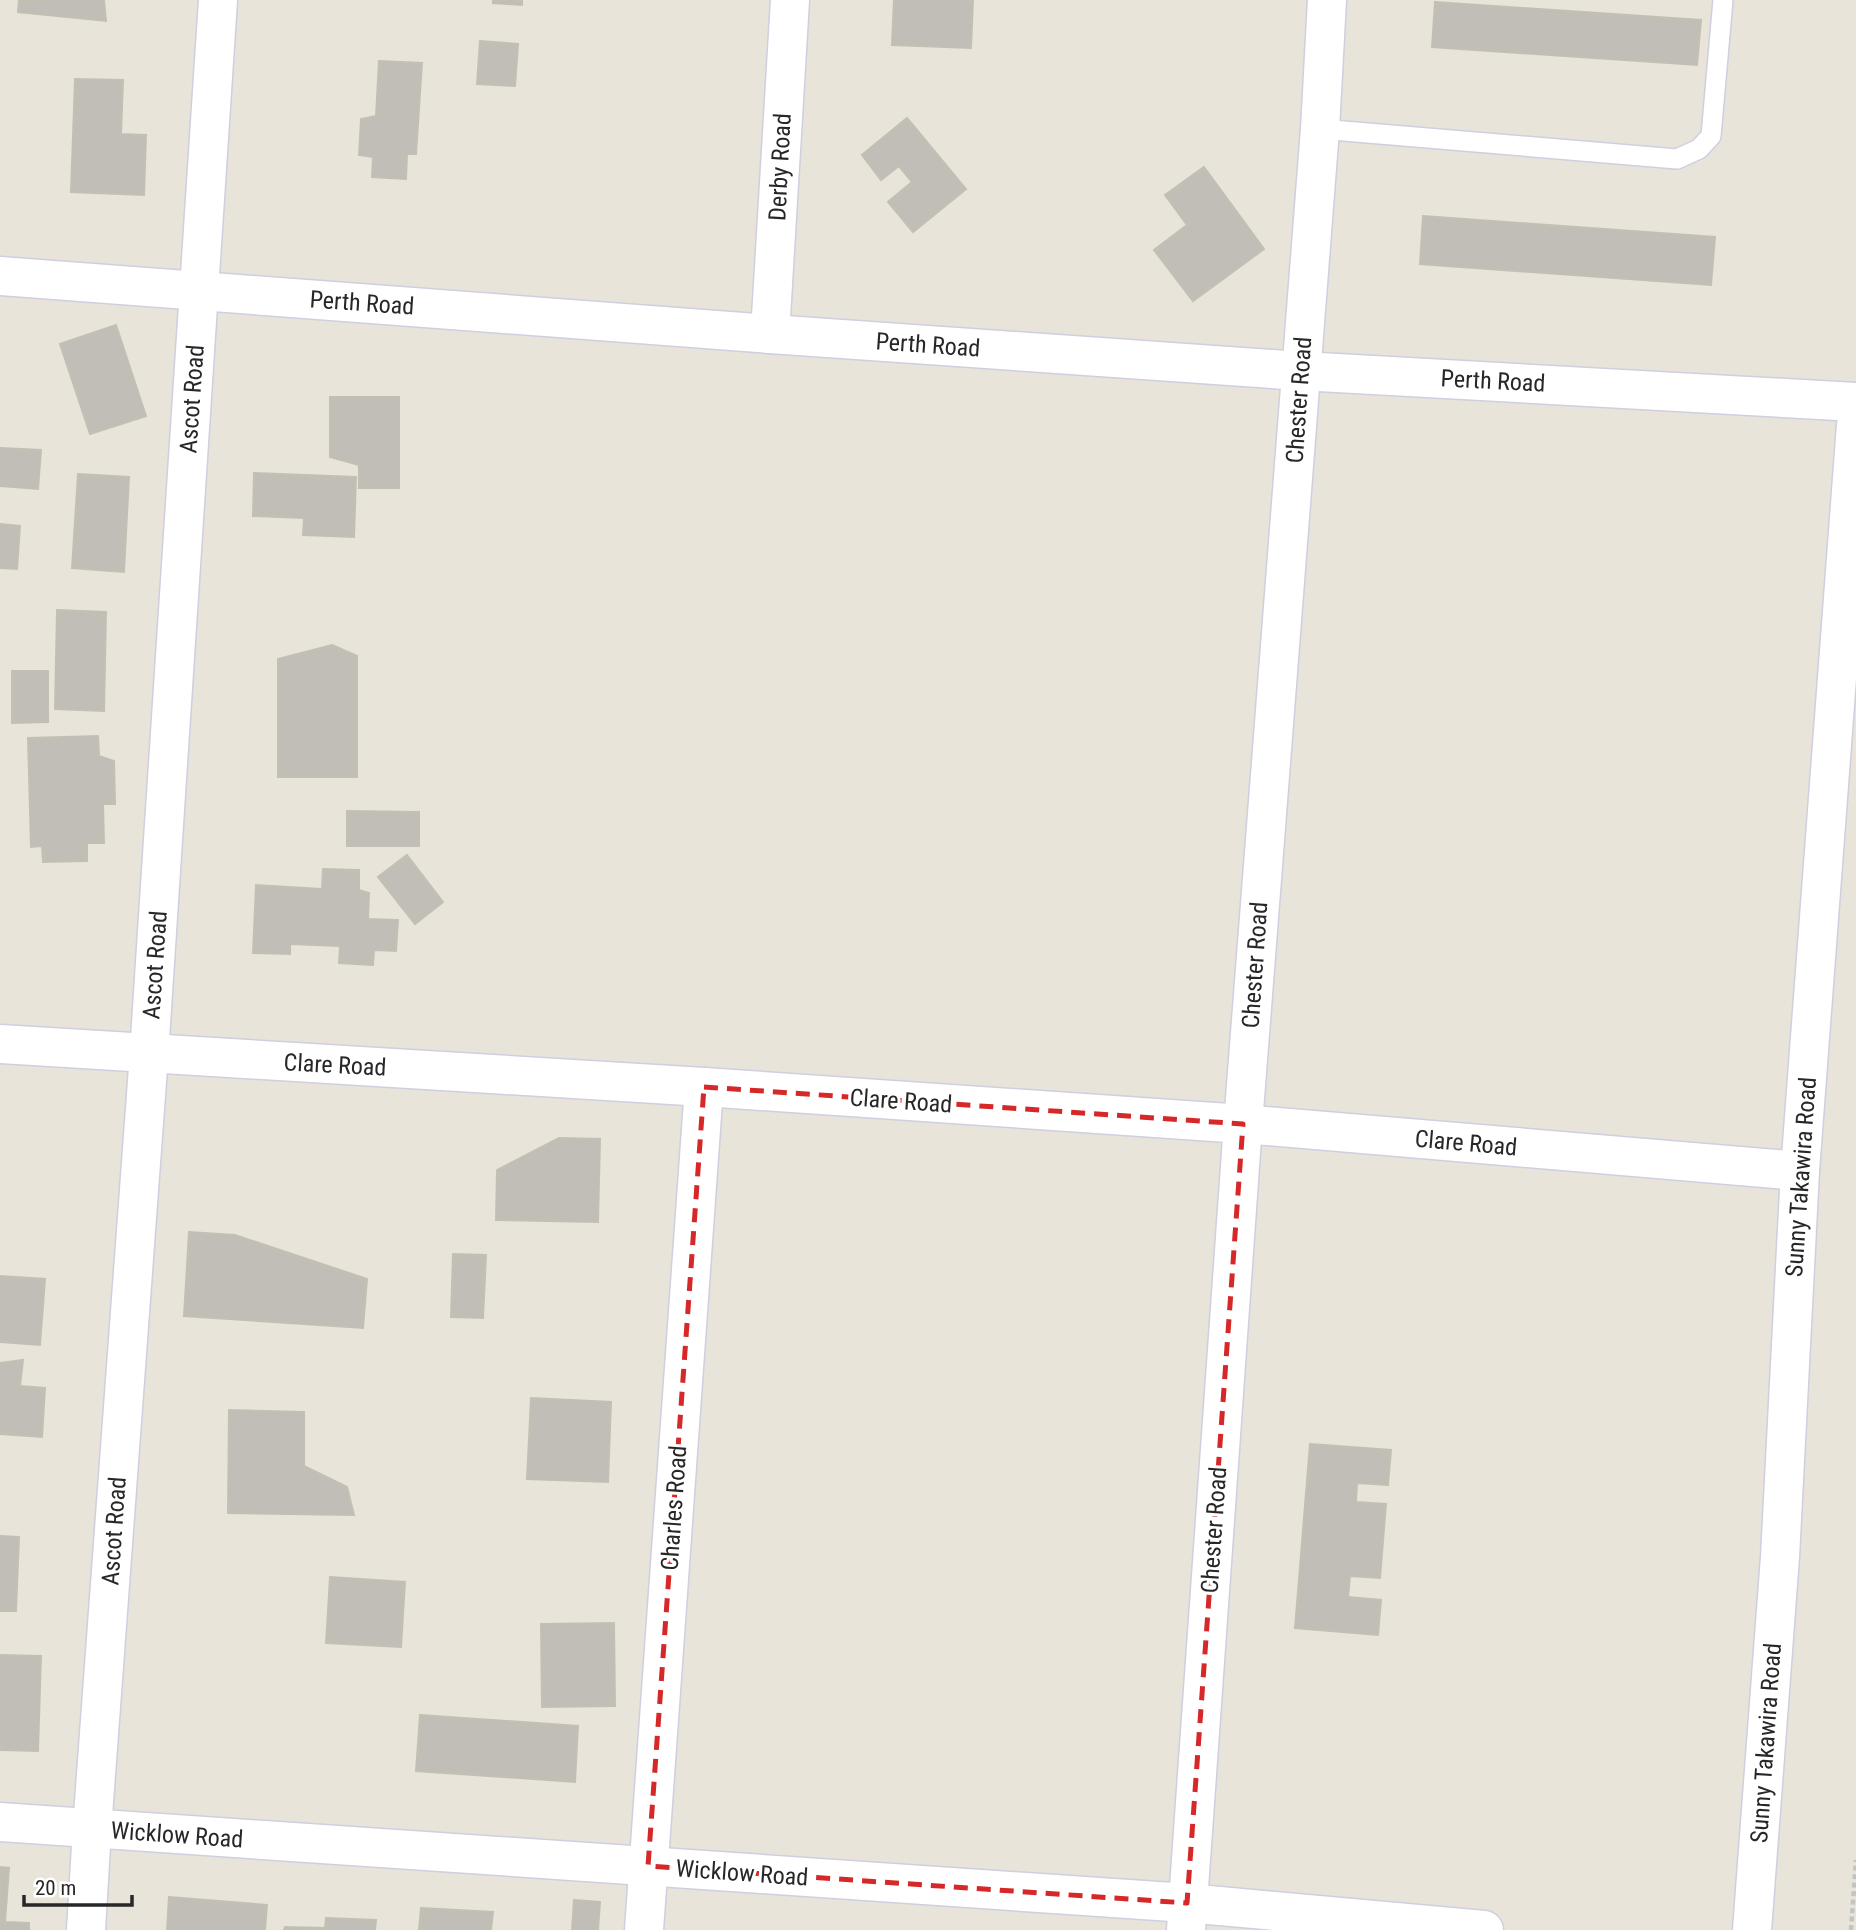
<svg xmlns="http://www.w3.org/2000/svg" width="1856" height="1930" font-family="'Roboto Condensed',sans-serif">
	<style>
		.building { fill: #c0beb6; stroke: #c3c0b3; stroke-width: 2 }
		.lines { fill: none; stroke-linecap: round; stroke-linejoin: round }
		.service-casing { stroke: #cfcfdf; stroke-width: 22 }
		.minor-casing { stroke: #cfcfdf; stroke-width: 41 }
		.secondary-casing { stroke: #cfcfdf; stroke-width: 41 }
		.path { stroke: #c3c3c3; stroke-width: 4.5; stroke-dasharray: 5 3.5; stroke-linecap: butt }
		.service { stroke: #fff; stroke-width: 19 }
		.minor { stroke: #fff; stroke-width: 38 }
		.secondary { stroke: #fff; stroke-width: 38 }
		.marked { fill: none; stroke: #d62828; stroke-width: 5; stroke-dasharray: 14 9; stroke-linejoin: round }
		.labels { text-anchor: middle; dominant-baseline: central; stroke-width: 6; stroke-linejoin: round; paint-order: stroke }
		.street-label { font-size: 24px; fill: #272727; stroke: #fff }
	</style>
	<rect width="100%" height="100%" fill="#e8e4d9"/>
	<g class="building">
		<polygon points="19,0 104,0 106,21 18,12"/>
		<polygon points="493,0 522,0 522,5 493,3"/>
		<polygon points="894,0 973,0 971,48 892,45"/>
		<polygon points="1435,2 1701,20 1697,65 1432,47"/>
		<polygon points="480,41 518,44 515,86 477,84"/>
		<polygon points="379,61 422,63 416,154 407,154 406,179 372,177 373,157 359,155 361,119 376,116"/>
		<polygon points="75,79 123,80 121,134 146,135 144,195 71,192"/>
		<polygon points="907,118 966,189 913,232 888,202 912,182 899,166 881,180 862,155"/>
		<polygon points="1204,167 1264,249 1193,301 1154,250 1187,225 1165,195"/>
		<polygon points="1423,216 1715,237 1711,285 1420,264"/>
		<polygon points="116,325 146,416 90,434 60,344"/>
		<polygon points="330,397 399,397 399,488 359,488 359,465 330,457"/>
		<polygon points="1,448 41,450 38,489 0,486"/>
		<polygon points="254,473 356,477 354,537 303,535 304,518 253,516"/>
		<polygon points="78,474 129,477 124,572 72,568"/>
		<polygon points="0,524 20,526 17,569 0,568"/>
		<polygon points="57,610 106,612 104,711 55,709"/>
		<polygon points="332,645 357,656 357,777 278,777 278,659"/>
		<polygon points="12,671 48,671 48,722 12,723"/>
		<polygon points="98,736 99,756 114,761 115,804 103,804 104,843 87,843 87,861 43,862 42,846 31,847 28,738"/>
		<polygon points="347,811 419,812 419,846 347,846"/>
		<polygon points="407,855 443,902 415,924 378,877"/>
		<polygon points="323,869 359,870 359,890 369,893 368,919 398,920 396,951 374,950 373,965 339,963 340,946 290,944 290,954 253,953 256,885 322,889"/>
		<polygon points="559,1138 600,1139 598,1222 496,1220 497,1170"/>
		<polygon points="189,1232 235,1235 367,1279 363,1328 184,1316"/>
		<polygon points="453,1254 486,1255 483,1318 451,1317"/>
		<polygon points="0,1276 45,1279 40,1345 0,1342"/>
		<polygon points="23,1360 20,1386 45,1388 42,1437 0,1434 0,1363"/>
		<polygon points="531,1398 611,1402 608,1482 527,1479"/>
		<polygon points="229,1410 304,1412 304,1466 347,1487 354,1515 228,1513"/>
		<polygon points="1310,1444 1391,1450 1388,1485 1357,1483 1356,1502 1386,1504 1380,1578 1350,1576 1348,1597 1381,1600 1378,1635 1295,1628"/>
		<polygon points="0,1536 19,1537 16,1611 0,1611"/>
		<polygon points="330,1577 405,1582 401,1647 326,1643"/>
		<polygon points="614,1623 615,1706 542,1707 541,1624"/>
		<polygon points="0,1655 41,1656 38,1751 0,1750"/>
		<polygon points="420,1715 578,1726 575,1782 416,1771"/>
		<polygon points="0,1867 9,1868 5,1922 29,1923 29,1930 0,1930"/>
		<polygon points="169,1897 267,1905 265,1930 167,1930"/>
		<polygon points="574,1900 600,1902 598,1930 572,1930"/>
		<polygon points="421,1908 493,1912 491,1930 419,1930"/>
		<polygon points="326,1918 376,1920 375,1930 284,1930 285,1927 325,1928"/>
	</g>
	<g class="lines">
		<defs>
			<polyline id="service" points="1320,129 1677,159 1699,149 1711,136 1723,0"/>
			<g id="minor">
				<polyline points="0,276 770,334 1301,371 1856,402"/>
				<polyline points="770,334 790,0"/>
				<polyline points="0,1044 704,1087 1243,1124 1800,1171"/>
				<polyline points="0,1822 1187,1903 1484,1930"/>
				<polyline points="86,1930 92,1829 149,1054 218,0"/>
				<polyline points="644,1930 704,1087"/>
				<polyline points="1186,1930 1243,1124 1320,129 1327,0"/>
			</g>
			<polyline id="secondary" points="1752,1930 1780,1557 1800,1171 1856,425"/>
		</defs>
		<use href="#service" class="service-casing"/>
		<use href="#minor" class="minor-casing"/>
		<use href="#secondary" class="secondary-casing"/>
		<polyline class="path" points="1851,1930 1856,1860"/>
		<use href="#service" class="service"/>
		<use href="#minor" class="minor"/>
		<use href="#secondary" class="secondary"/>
	</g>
	<path class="marked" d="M704 1087 1243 1124 1187 1903 648 1866Z"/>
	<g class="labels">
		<g class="street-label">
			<text transform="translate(780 167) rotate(-87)">Derby Road</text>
			<text transform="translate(362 303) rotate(4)">Perth Road</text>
			<text transform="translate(928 345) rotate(4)">Perth Road</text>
			<text transform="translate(1493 381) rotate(3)">Perth Road</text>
			<text transform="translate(192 399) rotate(-86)">Ascot Road</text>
			<text transform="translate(1299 400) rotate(-86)">Chester Road</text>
			<text transform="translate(155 965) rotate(-86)">Ascot Road</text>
			<text transform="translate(1255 965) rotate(-86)">Chester Road</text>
			<text transform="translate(335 1065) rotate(3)">Clare Road</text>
			<text transform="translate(901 1101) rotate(4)">Clare Road</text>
			<text transform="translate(1466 1143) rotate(5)">Clare Road</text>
			<text transform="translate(1801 1177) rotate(-86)">Sunny Takawira Road</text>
			<text transform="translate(674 1508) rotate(-86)">Charles Road</text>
			<text transform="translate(1214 1530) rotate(-86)">Chester Road</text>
			<text transform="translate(114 1531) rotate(-86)">Ascot Road</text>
			<text transform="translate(1766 1743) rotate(-86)">Sunny Takawira Road</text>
			<text transform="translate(177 1835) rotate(4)">Wicklow Road</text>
			<text transform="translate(742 1873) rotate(4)">Wicklow Road</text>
		</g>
	</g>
	<path d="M24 1895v10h108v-10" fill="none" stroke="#272727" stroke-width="3.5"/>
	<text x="35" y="1895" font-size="21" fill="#272727" stroke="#ffffff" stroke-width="5" paint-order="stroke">20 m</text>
</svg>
